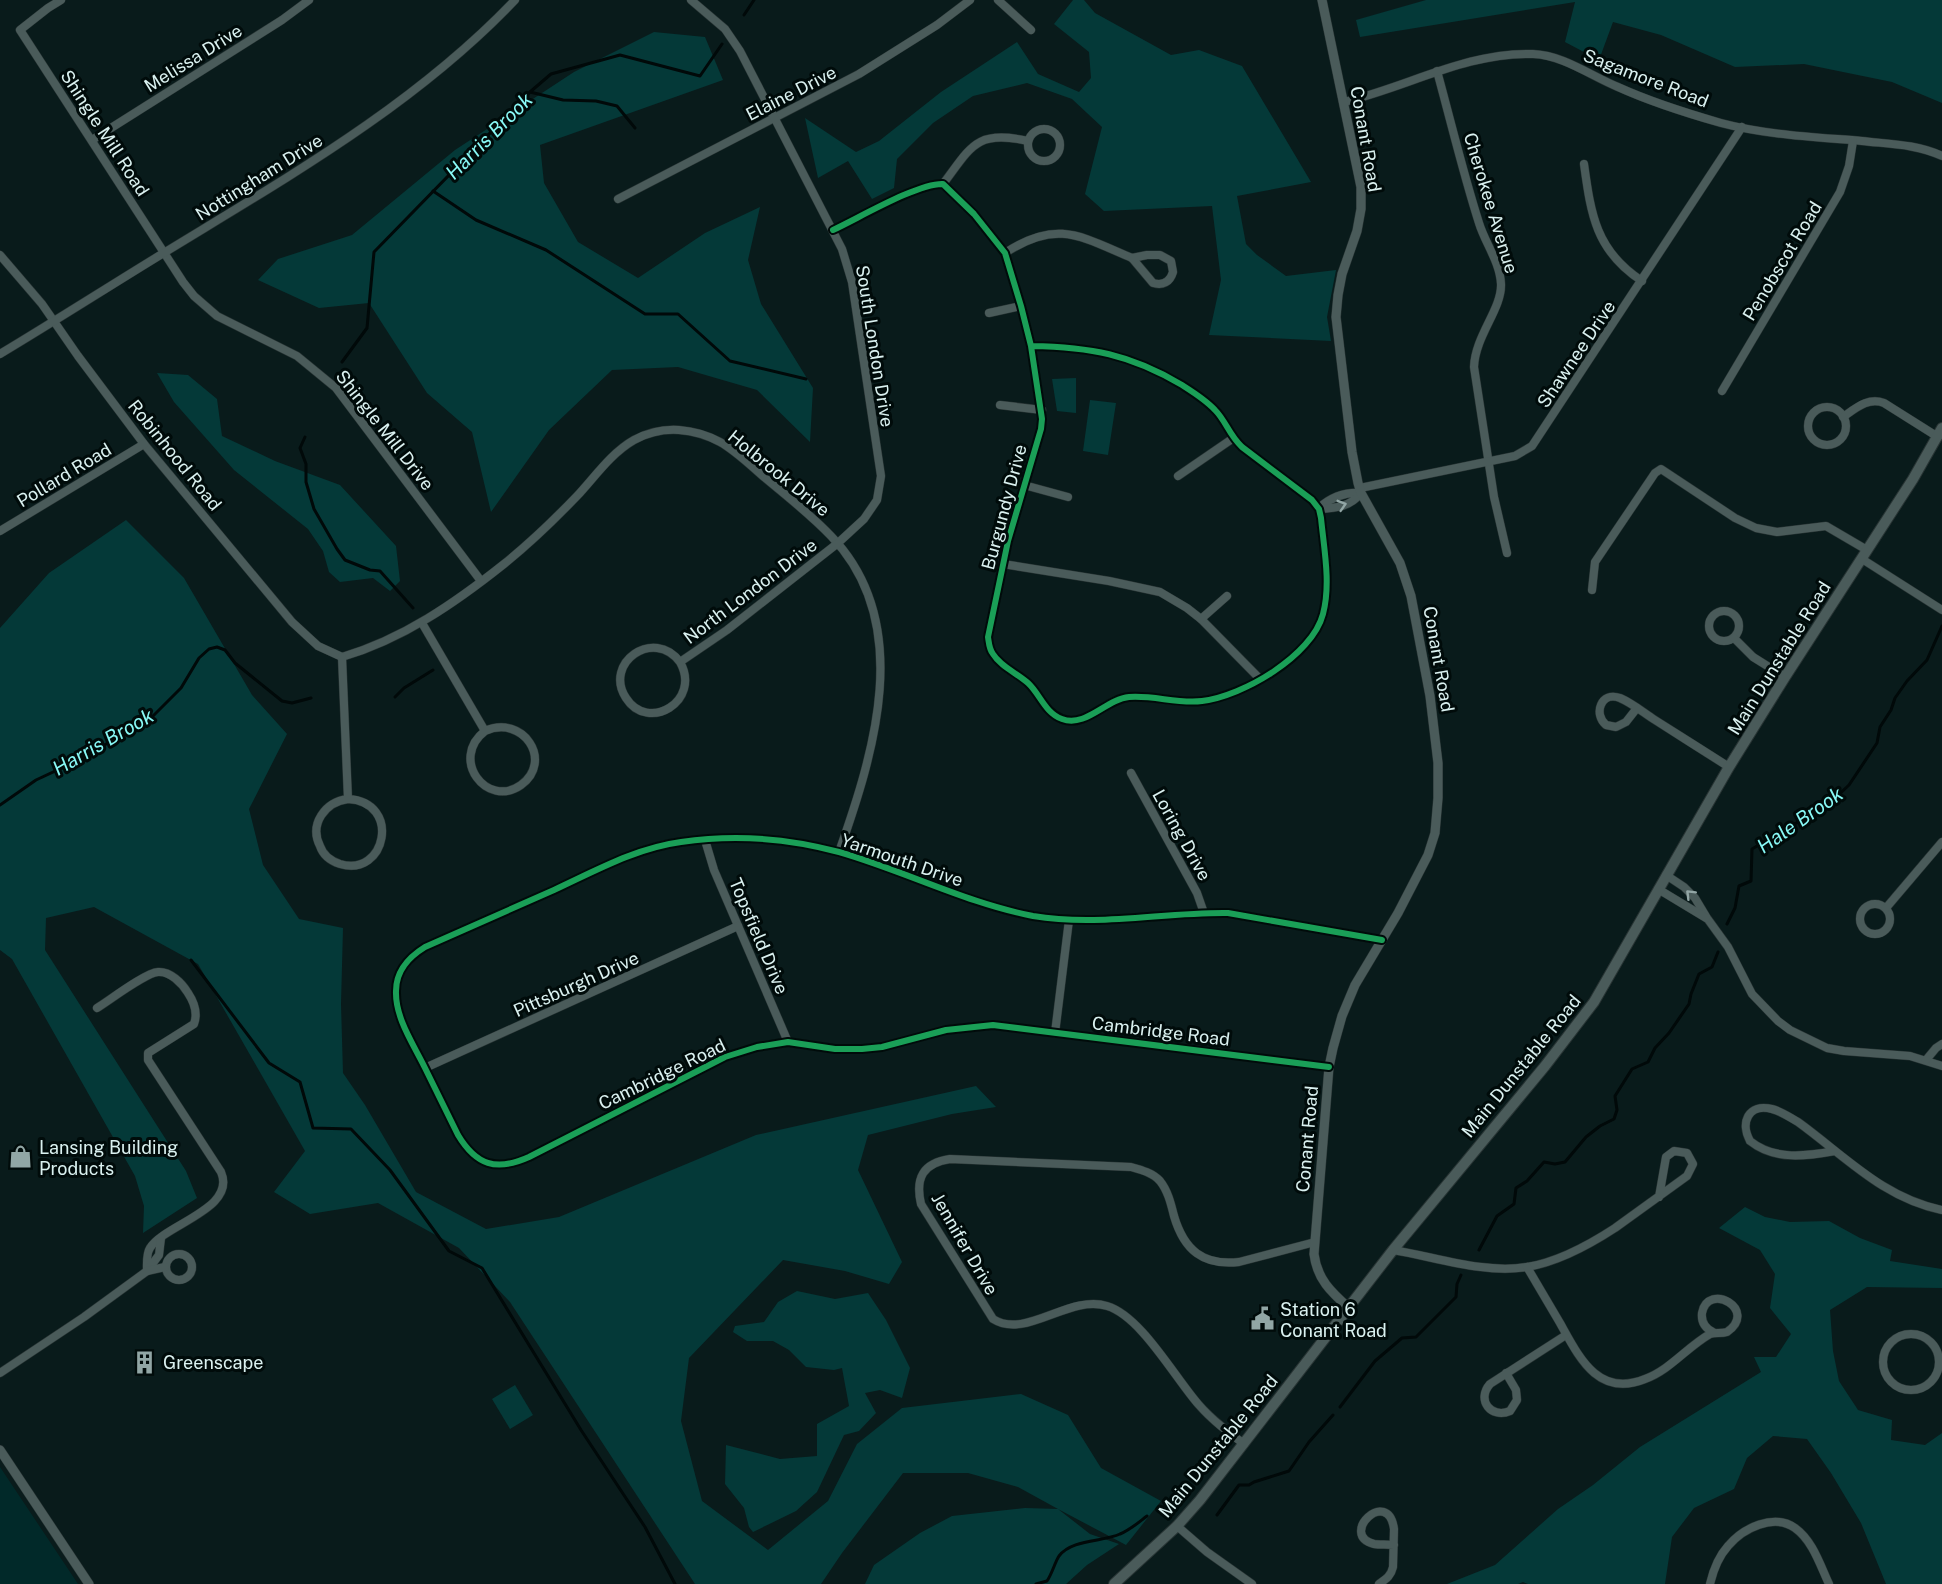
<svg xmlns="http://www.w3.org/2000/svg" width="1942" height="1584" font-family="'Public Sans',sans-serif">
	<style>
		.built { fill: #012929 }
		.green { fill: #043938 }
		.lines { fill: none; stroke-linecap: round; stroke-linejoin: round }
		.stream { stroke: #010909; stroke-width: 3 }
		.minor-casing { stroke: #283434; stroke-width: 9 }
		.tertiary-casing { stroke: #283434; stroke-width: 10 }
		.secondary-casing { stroke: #283434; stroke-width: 12 }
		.minor { stroke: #4a5b5a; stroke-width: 8 }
		.tertiary { stroke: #4a5b5a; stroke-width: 9 }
		.secondary { stroke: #4a5b5a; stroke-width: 10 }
		.cycleway-casing { stroke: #000b0a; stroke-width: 10 }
		.cycleway { stroke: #1a9f57; stroke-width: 6 }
		.oneway { stroke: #92a6a5 }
		.labels { text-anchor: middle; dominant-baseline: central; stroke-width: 6; stroke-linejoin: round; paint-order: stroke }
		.street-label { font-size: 18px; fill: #daf1f0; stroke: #000b0a }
		.poi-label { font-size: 18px; fill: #daf1f0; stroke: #000b0a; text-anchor: start }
		.water-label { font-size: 20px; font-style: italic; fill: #88f9f6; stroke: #000b0a }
	</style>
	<rect width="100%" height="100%" fill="#091b1b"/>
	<polygon class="built" points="0,1467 78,1584 0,1584"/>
	<g class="green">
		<polygon points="1073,0 1084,0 1095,13 1171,55 1199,50 1242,66 1311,182 1237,196 1246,244 1257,255 1286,276 1336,270 1327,317 1331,341 1209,335 1221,280 1212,206 1104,211 1085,194 1102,127 1072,99 1027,83 973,96 933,123 897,159 894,188 872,199 848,161 818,178 805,118 856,152 879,141 941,92 1017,42 1038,74 1079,92 1091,78 1089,52 1054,24"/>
		<polygon points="1426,0 1942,0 1942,103 1892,82 1804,64 1735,67 1661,35 1613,22 1599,60 1565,42 1575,2 1360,37 1356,20"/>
		<polygon points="654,32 705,37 723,80 540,145 544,183 578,242 638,278 705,233 760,207 748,260 761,304 813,388 810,442 757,390 678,367 612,370 549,430 491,512 472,432 427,393 369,303 319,308 258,280 278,259 352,235 455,150 574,72"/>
		<polygon points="157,373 188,375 217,399 222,436 275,461 340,485 396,546 400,581 390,591 373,578 340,582 329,572 323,551 308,529 234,470 174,402"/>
		<polygon points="1076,378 1076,413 1057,411 1052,379"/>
		<polygon points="1090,400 1116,403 1108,455 1083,451"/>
		<polygon points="126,520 184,578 252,695 287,734 249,809 263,865 299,919 343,928 341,1004 343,1073 365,1105 416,1192 486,1229 559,1217 756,1135 976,1086 996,1107 952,1114 868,1135 858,1170 902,1262 889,1284 845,1271 783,1260 689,1358 681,1421 702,1501 768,1550 828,1501 857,1444 902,1408 1021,1394 1068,1415 1101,1468 1161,1501 1126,1545 1058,1509 1090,1534 1119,1544 1087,1565 1066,1584 865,1584 874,1565 920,1533 952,1516 1025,1508 1058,1509 1018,1487 968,1473 903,1473 842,1553 821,1584 695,1584 510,1302 459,1248 378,1203 310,1214 274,1192 305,1151 198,964 94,907 46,918 45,950 186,1171 197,1198 143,1233 144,1206 135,1176 12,959 0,950 0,628 49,573"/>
		<polygon points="1745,1207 1765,1217 1790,1222 1829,1221 1860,1238 1892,1250 1890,1261 1942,1269 1942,1288 1867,1287 1830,1310 1833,1351 1839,1381 1858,1410 1892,1420 1891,1440 1925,1445 1942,1433 1942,1584 1886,1584 1861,1523 1831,1473 1807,1439 1773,1436 1747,1458 1734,1489 1694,1508 1672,1537 1665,1584 1528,1584 1523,1582 1518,1584 1447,1584 1495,1565 1558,1509 1593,1485 1640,1447 1761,1372 1754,1357 1776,1357 1791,1334 1770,1308 1775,1274 1760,1250 1719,1228"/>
		<polygon points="797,1291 835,1299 868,1293 886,1320 910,1368 902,1398 880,1390 865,1393 876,1413 859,1431 844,1435 817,1492 796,1511 753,1532 749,1527 744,1508 725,1484 726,1445 780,1459 817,1456 817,1424 849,1406 842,1368 834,1370 806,1367 789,1350 773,1341 747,1341 733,1332 735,1326 764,1322 778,1302"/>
		<polygon points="515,1385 533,1415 510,1429 492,1399"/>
	</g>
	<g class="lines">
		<g class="stream">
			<polyline points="744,15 754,0"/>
			<polyline points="530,92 563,100 596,101 617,106 635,128"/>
			<polyline points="433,191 476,220 546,250 645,314 678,314 730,361 806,379"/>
			<polyline points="342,362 367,328 374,252 530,92 551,74 620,55 700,76 722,44"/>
			<polyline points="305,437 300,448 306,464 306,482 314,509 337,549 345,560 370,570 380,571 413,608"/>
			<polyline points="395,697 404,688 433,670"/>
			<polyline points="0,805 36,780 81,759 153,716 181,688 199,658 209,649 217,647 225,650 235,663 282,701 292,703 311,698"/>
			<polyline points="1727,924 1735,908 1739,886 1751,881 1752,849 1830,803 1849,785 1877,743 1880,727 1891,710 1895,698 1907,681 1927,660 1942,626"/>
			<polyline points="191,960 269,1063 300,1082 313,1128 351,1129 390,1170 449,1251 482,1268 581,1430 645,1527 675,1584"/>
			<polyline points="1479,1250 1497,1216 1514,1204 1516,1188 1527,1181 1544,1162 1555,1164 1565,1162 1586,1137 1600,1126 1614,1119 1617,1110 1615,1096 1632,1069 1648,1062 1655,1048 1669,1033 1689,1004 1691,994 1699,974 1712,967 1718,952"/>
			<polyline points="1340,1407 1375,1361 1402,1338 1416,1337 1456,1297 1457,1284 1461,1275"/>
			<polyline points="1217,1515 1239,1485 1249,1485 1254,1482 1289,1471 1309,1442 1333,1415"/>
			<path d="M1036 1584 1047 1581C1052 1574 1055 1562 1059 1556 1072 1539 1103 1542 1120 1534 1130 1530 1139 1522 1147 1516"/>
		</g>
		<defs>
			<g id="minor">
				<polyline points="61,0 48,8 20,30 183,282 194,296 217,316 297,356 336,388 481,581"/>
				<polyline points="998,0 1031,30"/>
				<path d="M1437 71C1451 122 1463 173 1479 223 1485 243 1500 262 1501 284 1502 309 1475 336 1474 367L1494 497 1507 553"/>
				<path d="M1344 102C1408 87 1466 52 1533 54 1563 55 1591 76 1618 87 1651 102 1686 113 1721 123 1766 135 1815 137 1862 141 1888 144 1917 144 1942 156"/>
				<circle cx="1044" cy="145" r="16"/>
				<polyline points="92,140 282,20 309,0"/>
				<path d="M1584 164C1591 215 1596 251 1642 281"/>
				<path d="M943 184C971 147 976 129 1028 141"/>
				<polyline points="618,199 859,74 937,25 970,0"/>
				<path d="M833 230C859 218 918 183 943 184L974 214 1005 253 1021 306 1031 346 1042 419 1041 429 1008 541 988 637C989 643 989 649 993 654 1001 667 1017 673 1028 683 1040 694 1045 713 1062 719 1086 728 1106 699 1129 697 1154 695 1177 704 1202 701 1243 696 1312 656 1323 614 1331 584 1324 549 1321 518L1319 509 1312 500 1242 447C1229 435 1226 421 1215 410 1206 400 1193 392 1182 385 1130 354 1090 347 1031 346"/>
				<path d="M1005 253C1057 219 1080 236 1132 258"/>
				<polyline points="0,255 42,304 78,356 144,444 292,622 318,646 342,657"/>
				<path d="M1147 255H1160L1171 261 1173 272C1170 282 1163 286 1153 283L1132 258Z"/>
				<polyline points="989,313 1021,306"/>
				<path d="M0 354C55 321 108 287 162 254 286 178 414 106 515 0"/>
				<polyline points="1722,391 1840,192 1849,166 1853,141"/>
				<polyline points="1000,405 1042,410"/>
				<circle cx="1827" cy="426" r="19"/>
				<path d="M1843 417C1856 408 1868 397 1884 403L1938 437"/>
				<polyline points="1178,476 1232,439"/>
				<polyline points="1024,485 1068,497"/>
				<polyline points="1360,488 1515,456 1532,446 1742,127"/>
				<path d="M1319 508C1331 497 1345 492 1361 493"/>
				<path d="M1319 509C1336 508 1350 507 1361 493"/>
				<polyline points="0,531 144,444"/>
				<polyline points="1862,559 1942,610"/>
				<polyline points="1003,564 1109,581 1160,592 1187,608 1201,619 1260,679"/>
				<polyline points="1592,590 1595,562 1655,473 1661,469 1735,518 1756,528 1777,532 1826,526 1867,550"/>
				<circle cx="1724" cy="626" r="15"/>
				<polyline points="1201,619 1227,596"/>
				<path d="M422 623 485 731C449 759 487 809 521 785 554 761 523 714 485 731"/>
				<polyline points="1734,638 1753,657 1785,677"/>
				<path d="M342 657C403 639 455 603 504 564 530 543 554 520 577 496 594 478 611 453 634 440 647 433 664 429 679 430 693 431 707 435 720 442 736 451 750 465 764 477 787 496 811 515 831 536 915 623 874 753 839 852"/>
				<path d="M342 657 348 799C325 802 309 824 320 846 323 855 331 861 340 864 386 878 402 802 348 799"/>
				<path d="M680 662C654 627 603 663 626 698 648 733 702 701 680 662L727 630 838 543 864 519 877 500 881 476 852 282 842 249 740 51 725 29 691 0"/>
				<path d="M1637 708 1626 722 1616 727 1606 725C1593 714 1601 691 1620 698 1632 703 1644 713 1655 720 1680 736 1704 751 1729 767"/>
				<polyline points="1131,773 1197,893 1204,913"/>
				<polyline points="705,840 714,870 788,1042"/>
				<polyline points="1666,875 1684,887 1695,898 1707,918 1728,947 1752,994 1778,1021 1790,1030 1827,1048 1844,1051 1910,1056 1942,1066"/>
				<polyline points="1658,889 1706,918"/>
				<circle cx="1875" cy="919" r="15"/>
				<polyline points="1886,908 1942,842"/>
				<path d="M97 1008C110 1000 145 973 158 972 170 971 182 983 188 993 194 1002 198 1013 194 1024L148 1053V1060L221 1172C237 1209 165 1224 150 1248 146 1254 147 1264 147 1271"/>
				<polyline points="1055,1033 1069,920"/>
				<polyline points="1926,1060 1936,1048 1942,1044"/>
				<path d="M1329 1067 993 1025 946 1030 882 1047 862 1049H835L788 1042 757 1047 725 1057 529 1157C496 1172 476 1165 458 1135 447 1113 436 1090 425 1068 414 1045 395 1018 396 991 396 970 409 957 425 947 468 928 511 909 554 890 595 871 636 848 681 842 735 834 787 838 839 852 905 871 966 903 1033 916 1099 927 1163 912 1228 913L1382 940"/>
				<polyline points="425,1068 738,926"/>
				<path d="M1835 1151C1807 1156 1775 1161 1750 1141 1740 1123 1748 1103 1772 1109 1781 1111 1789 1117 1798 1122 1845 1156 1883 1198 1942 1210"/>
				<path d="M1393 1250C1436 1257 1483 1274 1527 1267 1558 1262 1589 1245 1615 1228L1687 1176 1693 1164 1687 1153 1674 1151 1666 1157 1659 1197"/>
				<circle cx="179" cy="1267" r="13"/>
				<path d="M1527 1267C1538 1286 1549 1304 1560 1323 1579 1357 1598 1398 1645 1379 1670 1370 1687 1347 1710 1334 1715 1332 1721 1334 1727 1332 1759 1310 1708 1281 1702 1313 1701 1322 1705 1328 1713 1332"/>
				<polyline points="147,1271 159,1255 161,1238"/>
				<circle cx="1911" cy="1362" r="28"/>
				<polyline points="0,1373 84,1317 147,1271 165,1267"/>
				<path d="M1506 1373 1516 1390 1517 1400 1510 1411C1491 1419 1476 1400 1490 1384L1566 1335"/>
				<path d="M1244 1444C1228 1432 1212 1420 1199 1405 1175 1378 1141 1316 1107 1306 1069 1294 1026 1340 993 1319L921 1204C915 1178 923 1163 950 1159L1131 1167C1142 1170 1153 1173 1160 1181 1168 1191 1171 1204 1174 1216 1184 1250 1203 1266 1239 1262L1315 1242"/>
				<polyline points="1177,1526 1207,1552 1252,1584"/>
				<path d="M1379 1584C1386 1579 1391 1576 1393 1567L1394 1529C1388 1486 1338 1535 1374 1544 1380 1545 1387 1544 1394 1545"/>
				<path d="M1710 1584C1713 1571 1719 1556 1728 1546 1743 1528 1774 1513 1795 1528 1813 1541 1820 1565 1829 1584"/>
			</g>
			<g id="tertiary">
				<path d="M1322 0 1361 187V209L1357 231 1342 274 1338 295 1336 317 1352 452 1358 483 1361 493 1400 563 1411 596 1430 696 1438 763V798L1435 833 1428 855 1398 913 1355 985 1342 1016 1333 1048 1329 1067 1314 1254C1317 1279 1331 1292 1349 1308"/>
				<polyline points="0,1450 89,1584"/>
			</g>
			<polyline id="secondary" points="1114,1584 1177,1526 1200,1500 1393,1250 1545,1066 1594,1002 1729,767 1785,677 1913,479 1942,428"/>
		</defs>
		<use href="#minor" class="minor-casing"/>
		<use href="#tertiary" class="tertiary-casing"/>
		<use href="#secondary" class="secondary-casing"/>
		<use href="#minor" class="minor"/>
		<use href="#tertiary" class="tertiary"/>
		<use href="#secondary" class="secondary"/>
		<defs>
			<g id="cycleway">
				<path d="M833 230C859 218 918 183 943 184L974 214 1005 253 1021 306 1031 346 1042 419 1041 429 1008 541 988 637C989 643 989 649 993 654 1001 667 1017 673 1028 683 1040 694 1045 713 1062 719 1086 728 1106 699 1129 697 1154 695 1177 704 1202 701 1243 696 1312 656 1323 614 1331 584 1324 549 1321 518L1319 509 1312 500 1242 447C1229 435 1226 421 1215 410 1206 400 1193 392 1182 385 1130 354 1090 347 1031 346"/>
				<path d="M1329 1067 993 1025 946 1030 882 1047 862 1049H835L788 1042 757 1047 725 1057 529 1157C496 1172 476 1165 458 1135 447 1113 436 1090 425 1068 414 1045 395 1018 396 991 396 970 409 957 425 947 468 928 511 909 554 890 595 871 636 848 681 842 735 834 787 838 839 852 905 871 966 903 1033 916 1099 927 1163 912 1228 913L1382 940"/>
			</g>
		</defs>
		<use href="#cycleway" class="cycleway-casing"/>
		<use href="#cycleway" class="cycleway"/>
	</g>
	<defs><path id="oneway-chevron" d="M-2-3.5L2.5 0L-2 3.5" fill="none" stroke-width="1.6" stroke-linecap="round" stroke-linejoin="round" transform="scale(1.5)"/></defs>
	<g class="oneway">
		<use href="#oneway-chevron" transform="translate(1342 505) rotate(-17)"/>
		<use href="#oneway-chevron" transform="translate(1690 894) rotate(-135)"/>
	</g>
	<defs>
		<symbol id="shop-bare" viewBox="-9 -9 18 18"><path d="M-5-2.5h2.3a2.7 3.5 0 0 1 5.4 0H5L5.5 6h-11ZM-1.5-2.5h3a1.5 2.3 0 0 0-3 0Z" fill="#91a6a5" stroke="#000b0a" stroke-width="2.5" paint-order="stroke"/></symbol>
		<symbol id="civic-bare" viewBox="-9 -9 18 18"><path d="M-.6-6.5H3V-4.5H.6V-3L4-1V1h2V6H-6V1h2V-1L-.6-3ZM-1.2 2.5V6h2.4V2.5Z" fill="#91a6a5" stroke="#000b0a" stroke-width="2.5" paint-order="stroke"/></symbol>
		<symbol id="building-bare" viewBox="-9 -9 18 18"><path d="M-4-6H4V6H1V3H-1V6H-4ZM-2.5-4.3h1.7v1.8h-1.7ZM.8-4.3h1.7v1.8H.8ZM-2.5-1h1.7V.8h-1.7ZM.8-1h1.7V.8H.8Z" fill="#91a6a5" stroke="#000b0a" stroke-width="2.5" paint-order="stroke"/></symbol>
	</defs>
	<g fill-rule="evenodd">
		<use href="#shop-bare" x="4" y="1140" width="33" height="33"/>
		<use href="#civic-bare" x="1246" y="1302" width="33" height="33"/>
		<use href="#building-bare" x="128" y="1346" width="33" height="33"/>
	</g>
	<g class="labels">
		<g class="street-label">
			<text transform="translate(193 58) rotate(-32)">Melissa Drive</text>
			<text transform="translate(1646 78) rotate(21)">Sagamore Road</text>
			<text transform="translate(791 93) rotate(-27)">Elaine Drive</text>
			<text transform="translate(105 133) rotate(57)">Shingle Mill Road</text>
			<text transform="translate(1366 139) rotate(80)">Conant Road</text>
			<text transform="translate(259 177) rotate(-32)">Nottingham Drive</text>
			<text transform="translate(1491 203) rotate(73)">Cherokee Avenue</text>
			<text transform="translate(1782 261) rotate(-59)">Penobscot Road</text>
			<text transform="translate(875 346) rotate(81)">South London Drive</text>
			<text transform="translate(1576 354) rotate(-56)">Shawnee Drive</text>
			<text transform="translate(385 430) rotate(52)">Shingle Mill Drive</text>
			<text transform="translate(175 455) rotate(51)">Robinhood Road</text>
			<text transform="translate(779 473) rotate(39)">Holbrook Drive</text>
			<text transform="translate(64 475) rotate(-31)">Pollard Road</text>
			<text transform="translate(1004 507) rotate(-75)">Burgundy Drive</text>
			<text transform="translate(750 591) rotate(-37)">North London Drive</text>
			<text transform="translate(1779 658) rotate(-58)">Main Dunstable Road</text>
			<text transform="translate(1439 659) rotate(80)">Conant Road</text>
			<text transform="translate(1182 835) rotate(61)">Loring Drive</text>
			<text transform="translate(902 860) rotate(19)">Yarmouth Drive</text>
			<text transform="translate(759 936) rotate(67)">Topsfield Drive</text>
			<text transform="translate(576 984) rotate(-24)">Pittsburgh Drive</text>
			<text transform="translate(1161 1031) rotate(7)">Cambridge Road</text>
			<text transform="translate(1521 1066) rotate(-51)">Main Dunstable Road</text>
			<text transform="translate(662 1074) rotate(-26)">Cambridge Road</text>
			<text transform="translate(1307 1139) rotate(-85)">Conant Road</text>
			<text transform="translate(965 1244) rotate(60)">Jennifer Drive</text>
			<text transform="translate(1218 1446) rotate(-51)">Main Dunstable Road</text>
		</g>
		<g class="poi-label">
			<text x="39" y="1147">Lansing Building<tspan x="39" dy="21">Products</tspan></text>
			<text x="1280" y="1309">Station 6<tspan x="1280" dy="21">Conant Road</tspan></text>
			<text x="163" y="1362">Greenscape</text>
		</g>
		<g class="water-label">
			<text transform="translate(489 136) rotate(-45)">Harris Brook</text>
			<text transform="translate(103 742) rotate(-30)">Harris Brook</text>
			<text transform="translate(1800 820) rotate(-35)">Hale Brook</text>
		</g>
	</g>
</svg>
